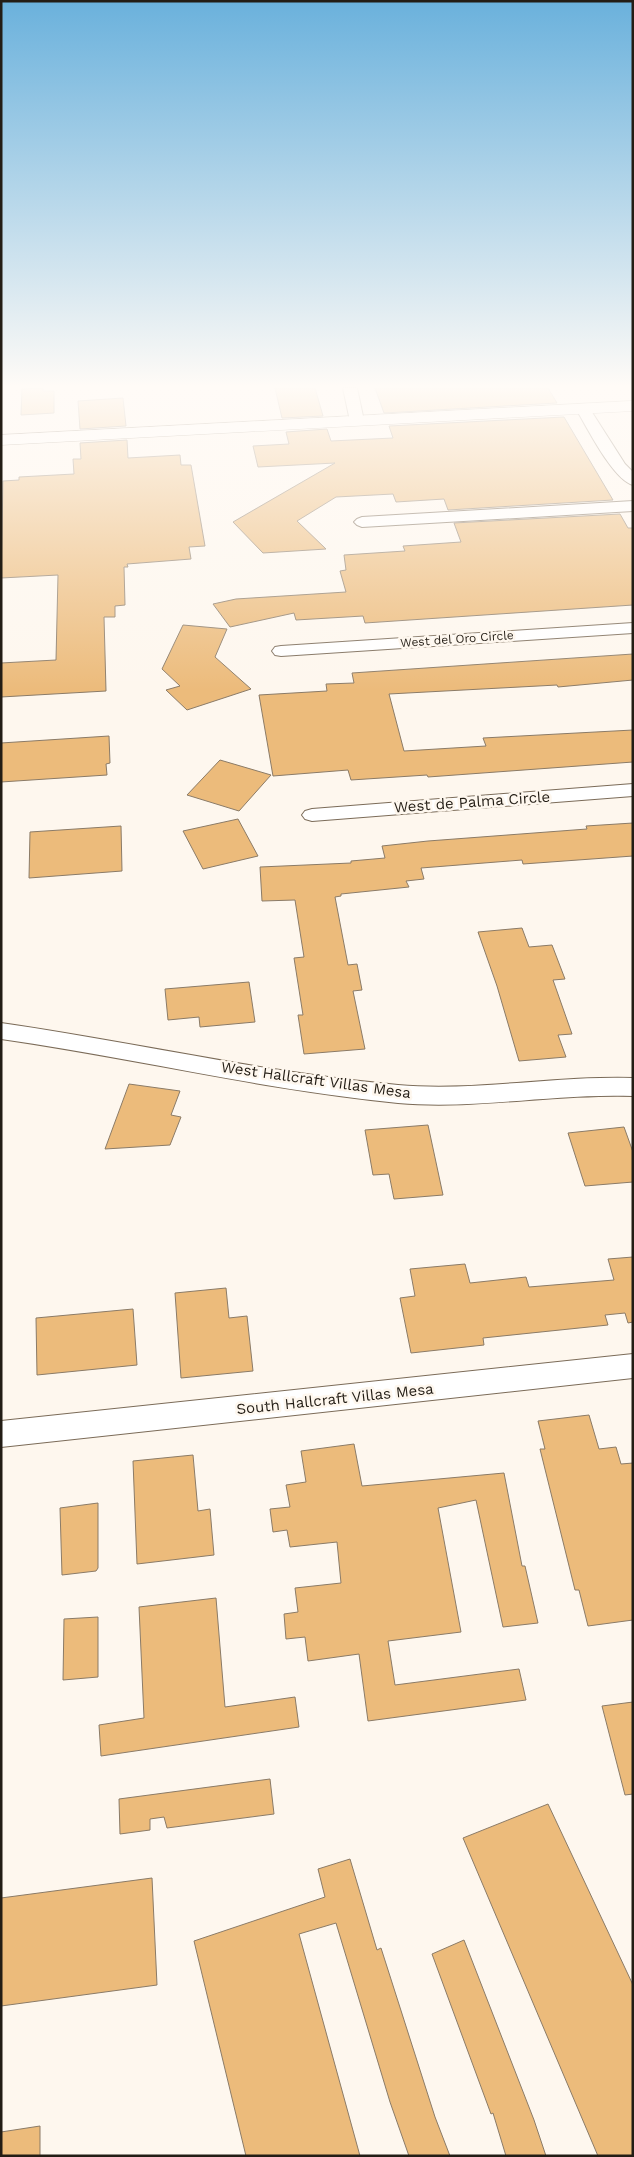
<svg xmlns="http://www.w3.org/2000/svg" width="634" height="2157" font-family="'Work Sans',sans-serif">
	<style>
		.building { fill: #ecbb7b; stroke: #8b7b67 }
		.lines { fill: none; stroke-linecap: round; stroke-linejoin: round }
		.street-casing { stroke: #7b6b58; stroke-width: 2 }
		.secondary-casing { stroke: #7b6b58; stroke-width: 1 }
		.street { fill: #fff; fill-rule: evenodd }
		.secondary { fill: #fff; fill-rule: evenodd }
		.labels { text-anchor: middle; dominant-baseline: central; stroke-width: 5; stroke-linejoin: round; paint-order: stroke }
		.far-street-label { font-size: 12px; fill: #231d15; stroke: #fef7ee }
		.street-label { font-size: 15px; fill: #231d15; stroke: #fef7ee }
	</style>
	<rect width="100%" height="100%" fill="#fef7ee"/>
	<g class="building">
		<polygon points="43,388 43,391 54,391 54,413 21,415 22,389"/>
		<polygon points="275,388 315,388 323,416 282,418"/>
		<polygon points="375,388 548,388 557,403 384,413"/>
		<polygon points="123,398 126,426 80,429 78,401"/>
		<polygon points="564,417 613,500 448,510 444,499 396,502 393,494 336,497 297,521 326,549 263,553 233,522 335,463 258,467 253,446 289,444 286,432 327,429 331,441 393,438 389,426"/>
		<polygon points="127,440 128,458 180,455 181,465 191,465 205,546 189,547 191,559 127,564 128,567 124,567 125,605 115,606 115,617 104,617 106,691 1,697 1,663 56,660 58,575 1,578 3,481 19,480 19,477 74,474 73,459 81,459 80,443"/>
		<polygon points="620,514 628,528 633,528 633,605 365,623 363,616 296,620 294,613 230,627 213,604 236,599 346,592 340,571 346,570 344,555 405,551 403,546 461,542 454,523"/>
		<polygon points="183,625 227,629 215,657 251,689 187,710 166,690 180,686 162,669"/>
		<polygon points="633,654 633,680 558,687 557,685 389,694 404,751 486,746 483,738 633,730 633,762 428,777 427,775 351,780 348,770 273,776 259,695 327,691 326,684 354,683 352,673"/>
		<polygon points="109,736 110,763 106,764 107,775 1,782 1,743"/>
		<polygon points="220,760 271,775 239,811 187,795"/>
		<polygon points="238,819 258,856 203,869 183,831"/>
		<polygon points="633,823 633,856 523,864 522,860 421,868 424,879 406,881 409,887 341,894 341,896 335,897 348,965 357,964 362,990 353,991 365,1049 304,1054 298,1015 303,1015 294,958 304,957 295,900 262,901 260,867 351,863 351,861 385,858 382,846 428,841 587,829 586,826"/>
		<polygon points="121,826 122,871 29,878 30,832"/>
		<polygon points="522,928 529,947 552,945 565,979 553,980 572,1034 558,1035 566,1057 519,1061 497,986 478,932"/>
		<polygon points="249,982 255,1022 200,1027 199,1017 168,1020 165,989"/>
		<polygon points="129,1084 180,1091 171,1115 181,1117 170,1145 105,1149"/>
		<polygon points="428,1125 443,1195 394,1199 389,1174 373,1175 365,1130"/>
		<polygon points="624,1127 633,1152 633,1182 585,1186 568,1133"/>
		<polygon points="633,1257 633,1322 628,1323 625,1313 605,1315 608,1325 483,1338 484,1345 411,1353 400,1298 415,1296 410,1269 465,1264 470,1283 526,1277 529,1287 614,1280 608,1259"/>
		<polygon points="226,1288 229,1318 247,1316 253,1371 181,1378 175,1293"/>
		<polygon points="133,1309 137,1365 37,1375 36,1318"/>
		<polygon points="589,1415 599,1449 616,1447 621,1464 633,1463 633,1620 588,1626 579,1590 575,1590 540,1449 545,1449 538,1421"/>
		<polygon points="354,1444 362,1486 504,1473 522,1566 525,1566 538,1623 503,1627 476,1500 438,1508 461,1632 388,1641 395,1685 519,1669 526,1700 368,1721 359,1654 308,1661 305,1637 286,1639 284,1614 298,1612 295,1588 341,1583 337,1542 290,1547 287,1530 273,1532 270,1509 290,1507 286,1485 306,1482 301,1451"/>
		<polygon points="193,1455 198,1511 210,1509 214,1555 137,1564 133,1461"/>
		<polygon points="98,1503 98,1568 96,1571 62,1575 60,1508"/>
		<polygon points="216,1598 225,1707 295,1697 299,1727 101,1756 99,1725 144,1718 139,1607"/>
		<polygon points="98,1617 98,1677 63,1680 64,1619"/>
		<polygon points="633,1702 633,1794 625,1795 602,1706"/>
		<polygon points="270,1779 274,1814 167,1828 164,1817 150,1819 150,1830 120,1834 119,1799"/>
		<polygon points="548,1804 633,1985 633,2156 598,2156 463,1838"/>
		<polygon points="350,1859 377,1950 381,1948 435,2117 450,2156 409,2156 390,2102 336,1923 299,1934 360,2156 246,2156 194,1941 325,1897 318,1869"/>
		<polygon points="152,1878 157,1985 1,2006 1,1898"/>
		<polygon points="464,1940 534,2120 546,2156 506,2156 493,2113 491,2114 432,1954"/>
		<polygon points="40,2126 40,2156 1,2156 1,2132"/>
	</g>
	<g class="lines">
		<defs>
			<g id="street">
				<polygon points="343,388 357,388 364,421 362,424 352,424 350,421"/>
				<path d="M583 405 588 406 625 464 633 472V485C613 480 587 427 576 409Z"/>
				<polygon points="633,501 633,511 362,527 357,525 354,522 357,519 362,517"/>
				<polygon points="633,623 633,633 281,656 275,655 272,651 275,647 281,646"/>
				<polygon points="633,784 633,796 312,821 305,819 302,815 305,811 312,809"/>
				<path d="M1 1023C134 1042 265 1073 398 1085 476 1092 555 1075 633 1078V1096C554 1093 476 1110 398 1103 265 1090 134 1058 1 1039Z"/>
				<polygon points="633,1354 633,1378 1,1447 1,1421"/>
			</g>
			<polygon id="secondary" points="633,401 633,411 1,445 1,435"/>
		</defs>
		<use href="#street" class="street-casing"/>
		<use href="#secondary" class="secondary-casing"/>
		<use href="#street" class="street"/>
		<use href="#secondary" class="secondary"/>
	</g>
	<linearGradient id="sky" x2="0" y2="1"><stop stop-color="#6ab1dc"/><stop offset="0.56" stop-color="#fffbf7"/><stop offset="1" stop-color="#fffbf7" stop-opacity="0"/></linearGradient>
	<rect width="634" height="690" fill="url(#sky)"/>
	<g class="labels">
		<g class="far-street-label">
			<text transform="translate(457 639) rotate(-4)">West del Oro Circle</text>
		</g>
		<g class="street-label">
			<text transform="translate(472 802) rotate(-4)">West de Palma Circle</text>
			<text transform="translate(316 1080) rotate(8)">West Hallcraft Villas Mesa</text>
			<text transform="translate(335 1399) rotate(-6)">South Hallcraft Villas Mesa</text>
		</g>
	</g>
	<rect width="634" height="2157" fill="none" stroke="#231d15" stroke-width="5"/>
</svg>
